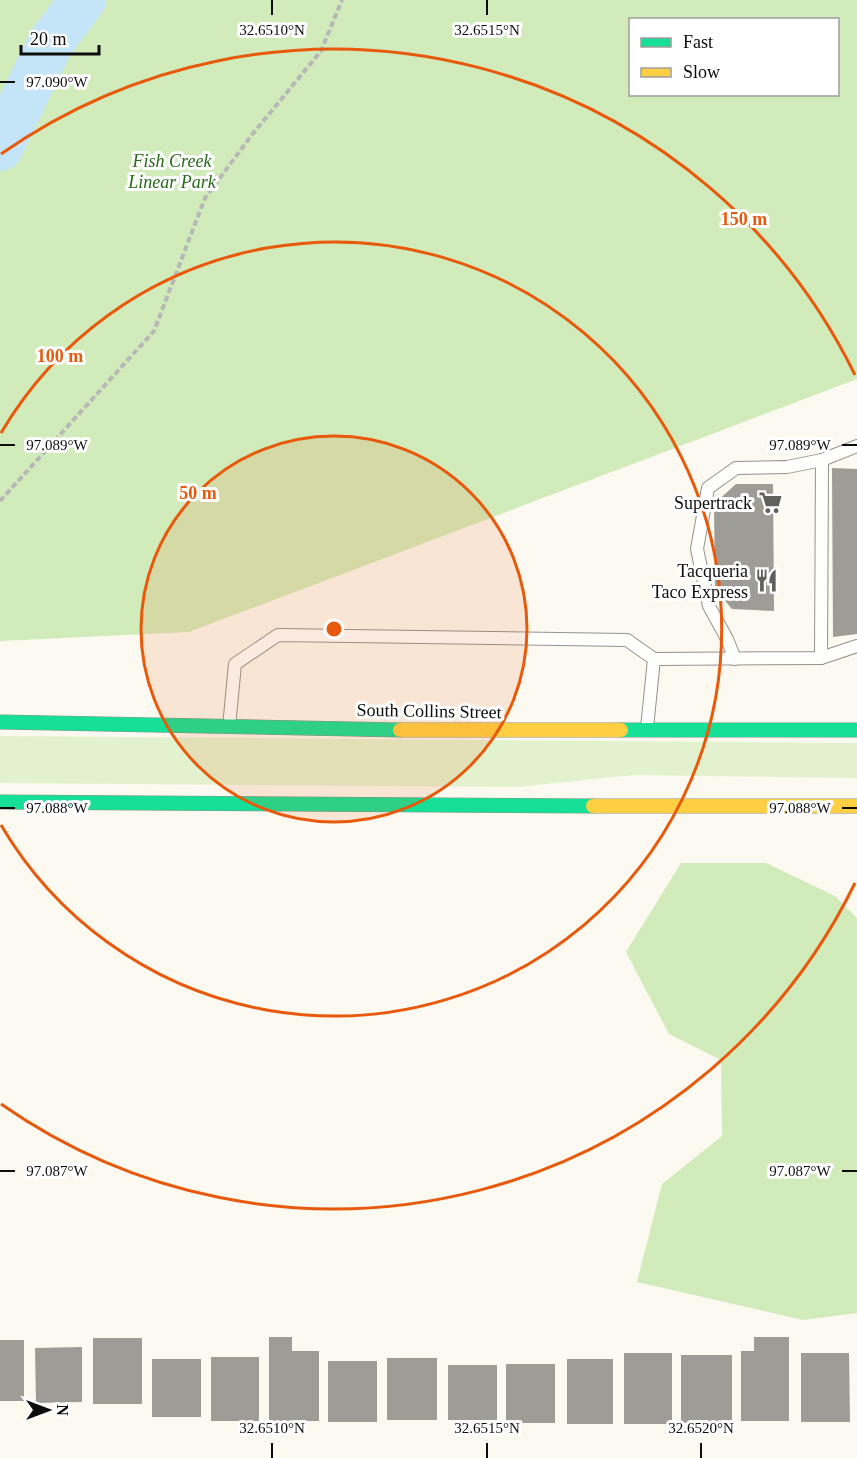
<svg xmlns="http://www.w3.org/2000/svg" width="857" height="1458" font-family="Georgia,serif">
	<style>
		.green { fill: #e3f2ce }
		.forest { fill: #d2ebbb; fill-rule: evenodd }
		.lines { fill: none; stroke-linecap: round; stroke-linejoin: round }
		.river { stroke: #c4e4f8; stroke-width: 46 }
		.building { fill: #9e9c96 }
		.lane-casing { stroke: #94938f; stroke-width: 14 }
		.fast-casing { stroke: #8b8a86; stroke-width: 15 }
		.slow-casing { stroke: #8b8a86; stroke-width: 15 }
		.path { stroke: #b8b8b6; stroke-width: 4; stroke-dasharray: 6 3; stroke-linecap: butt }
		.lane { stroke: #fefefd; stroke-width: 12 }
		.fast { stroke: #16e098; stroke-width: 14 }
		.slow { stroke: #ffcf43; stroke-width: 14 }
		.ticks { fill: none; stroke: #0d0d0d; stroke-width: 2 }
		.ring { fill: none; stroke: #e8590c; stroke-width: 3 }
		.labels { text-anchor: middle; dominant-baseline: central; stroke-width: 6; stroke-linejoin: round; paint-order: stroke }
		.park-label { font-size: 18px; font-style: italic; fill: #266a18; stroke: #fff }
		.poi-label { font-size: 18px; fill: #0d0d0d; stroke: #fff; text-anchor: end }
		.street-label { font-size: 18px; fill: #0d0d0d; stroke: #fff }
		.ticks-label { font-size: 15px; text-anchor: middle; fill: #0d0d0d; stroke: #fff; stroke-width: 6; stroke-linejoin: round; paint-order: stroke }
		.centre { fill: #e8590c; stroke: #fff; stroke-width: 3 }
		.ring-label { font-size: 18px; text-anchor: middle; font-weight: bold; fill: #e8590c; stroke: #fff; stroke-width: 6; stroke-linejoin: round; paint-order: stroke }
	</style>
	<rect width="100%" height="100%" fill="#fbf9f0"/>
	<polygon class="green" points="0,736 857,743 857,778 634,775 517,787 0,783"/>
	<g class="forest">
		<path d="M0 0H857V379L189 632 0 641ZM630 20H838V94H630Z"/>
		<polygon points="681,863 766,863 835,896 857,918 857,1313 803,1320 637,1282 662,1184 722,1136 721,1060 669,1034 626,952"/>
	</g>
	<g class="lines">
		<polyline class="river" points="0,148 51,42 83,0"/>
	</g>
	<g class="building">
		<polygon points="832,468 857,469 857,634 833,637"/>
		<polygon points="736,484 773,484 774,611 732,609 715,589 714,504"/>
		<polygon points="269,1337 292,1337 292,1351 319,1351 319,1421 269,1421"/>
		<polygon points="754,1337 789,1337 789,1421 741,1421 741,1351 754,1351"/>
		<rect x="93" y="1338" width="49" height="66"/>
		<rect x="0" y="1340" width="24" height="61"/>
		<polygon points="82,1347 82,1402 36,1403 35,1348"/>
		<rect x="624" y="1353" width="48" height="71"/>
		<polygon points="801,1353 849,1353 850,1422 801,1422"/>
		<rect x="681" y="1355" width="51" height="68"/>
		<rect x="211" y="1357" width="48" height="64"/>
		<rect x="387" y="1358" width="50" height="62"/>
		<rect x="152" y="1359" width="49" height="58"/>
		<rect x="567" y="1359" width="46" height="65"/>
		<rect x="328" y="1361" width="49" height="61"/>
		<rect x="506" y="1364" width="49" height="59"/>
		<rect x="448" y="1365" width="49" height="55"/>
	</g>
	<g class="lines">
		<defs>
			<g id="lane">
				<polyline points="821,658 857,646"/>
				<polyline points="735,659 727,639 709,606 697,549 708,488 736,468 787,467 822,460"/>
				<polyline points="229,727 235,664 278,635 627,640 654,659"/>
				<polyline points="647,728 654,659 821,658 822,460 857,446"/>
			</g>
			<g id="fast">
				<polyline points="0,722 400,730"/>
				<polyline points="621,730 857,730"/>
				<polyline points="0,802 593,806"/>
			</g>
			<g id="slow">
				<polyline points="400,730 621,730"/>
				<polyline points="593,806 857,806"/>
			</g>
		</defs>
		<use href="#lane" class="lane-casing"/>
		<use href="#fast" class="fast-casing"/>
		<use href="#slow" class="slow-casing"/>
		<polyline class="path" points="0,501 154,331 205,198 251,136 321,51 342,0"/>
		<use href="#lane" class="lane"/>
		<use href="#fast" class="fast"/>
		<use href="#slow" class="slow"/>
	</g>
	<path class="ticks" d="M272 0V15M487 0V15M0 82H15M0 445H15M842 445H857M0 808H15M842 808H857M0 1171H15M842 1171H857M272 1443V1458M487 1443V1458M701 1443V1458"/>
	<circle cx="334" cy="629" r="193" fill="#e8590c" fill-opacity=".12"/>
	<g class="ring">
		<circle cx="334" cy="629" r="193"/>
		<path d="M1 433A387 387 0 1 1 1 825"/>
		<path d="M855 883A580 580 0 0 1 1 1104M1 154A580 580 0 0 1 855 375"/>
	</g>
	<defs>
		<symbol id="supermarket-bare" viewBox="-9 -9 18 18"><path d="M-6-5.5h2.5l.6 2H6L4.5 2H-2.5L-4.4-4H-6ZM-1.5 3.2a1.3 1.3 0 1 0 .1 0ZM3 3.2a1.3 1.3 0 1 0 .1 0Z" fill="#60605c" stroke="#fff" stroke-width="2.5" paint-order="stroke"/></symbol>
		<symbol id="restaurant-bare" viewBox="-9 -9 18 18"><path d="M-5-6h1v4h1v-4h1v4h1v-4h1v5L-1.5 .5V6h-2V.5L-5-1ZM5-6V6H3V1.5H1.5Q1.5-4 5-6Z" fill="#60605c" stroke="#fff" stroke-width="2.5" paint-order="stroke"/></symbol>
	</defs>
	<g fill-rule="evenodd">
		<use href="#supermarket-bare" x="754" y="486" width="33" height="33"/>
		<use href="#restaurant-bare" x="750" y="564" width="33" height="33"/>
	</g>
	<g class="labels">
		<g class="park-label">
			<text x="172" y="161">Fish Creek<tspan x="172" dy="21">Linear Park</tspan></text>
		</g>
		<g class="poi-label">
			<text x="752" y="503">Supertrack</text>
			<text x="748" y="571">Tacqueria<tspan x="748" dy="21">Taco Express</tspan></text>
		</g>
		<g class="street-label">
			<text transform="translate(429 711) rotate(1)">South Collins Street</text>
		</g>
	</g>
	<g class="ticks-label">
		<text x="272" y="35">32.6510°N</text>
		<text x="487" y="35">32.6515°N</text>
		<text x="57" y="87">97.090°W</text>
		<text x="57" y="450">97.089°W</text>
		<text x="800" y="450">97.089°W</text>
		<text x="57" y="813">97.088°W</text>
		<text x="800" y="813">97.088°W</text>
		<text x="800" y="1176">97.087°W</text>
		<text x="57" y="1176">97.087°W</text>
		<text x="272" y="1433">32.6510°N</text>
		<text x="487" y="1433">32.6515°N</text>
		<text x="701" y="1433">32.6520°N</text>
	</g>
	<circle cx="334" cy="629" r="9" class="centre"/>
	<g class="ring-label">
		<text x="744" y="225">150 m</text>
		<text x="60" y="362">100 m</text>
		<text x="198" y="499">50 m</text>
	</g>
	<rect x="629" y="18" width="210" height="78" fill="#ffffff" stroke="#9e9e9e" stroke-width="1.5"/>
	<rect x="641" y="38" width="30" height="9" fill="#16e098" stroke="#9e9e9e" stroke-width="1.5"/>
	<text x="683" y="48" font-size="18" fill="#0d0d0d">Fast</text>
	<rect x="641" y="68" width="30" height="9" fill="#ffcf43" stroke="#9e9e9e" stroke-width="1.5"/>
	<text x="683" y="78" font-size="18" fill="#0d0d0d">Slow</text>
	<g transform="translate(48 1410) rotate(90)" stroke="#ffffff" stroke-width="4.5" paint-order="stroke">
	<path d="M0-4.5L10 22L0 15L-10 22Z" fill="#0d0d0d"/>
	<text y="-9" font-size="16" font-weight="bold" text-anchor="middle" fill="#0d0d0d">N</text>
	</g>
	<path d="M21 45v9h78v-9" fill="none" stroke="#0d0d0d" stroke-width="3"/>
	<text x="30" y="45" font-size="18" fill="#0d0d0d" stroke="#ffffff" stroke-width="4.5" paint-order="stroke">20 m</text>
</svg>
